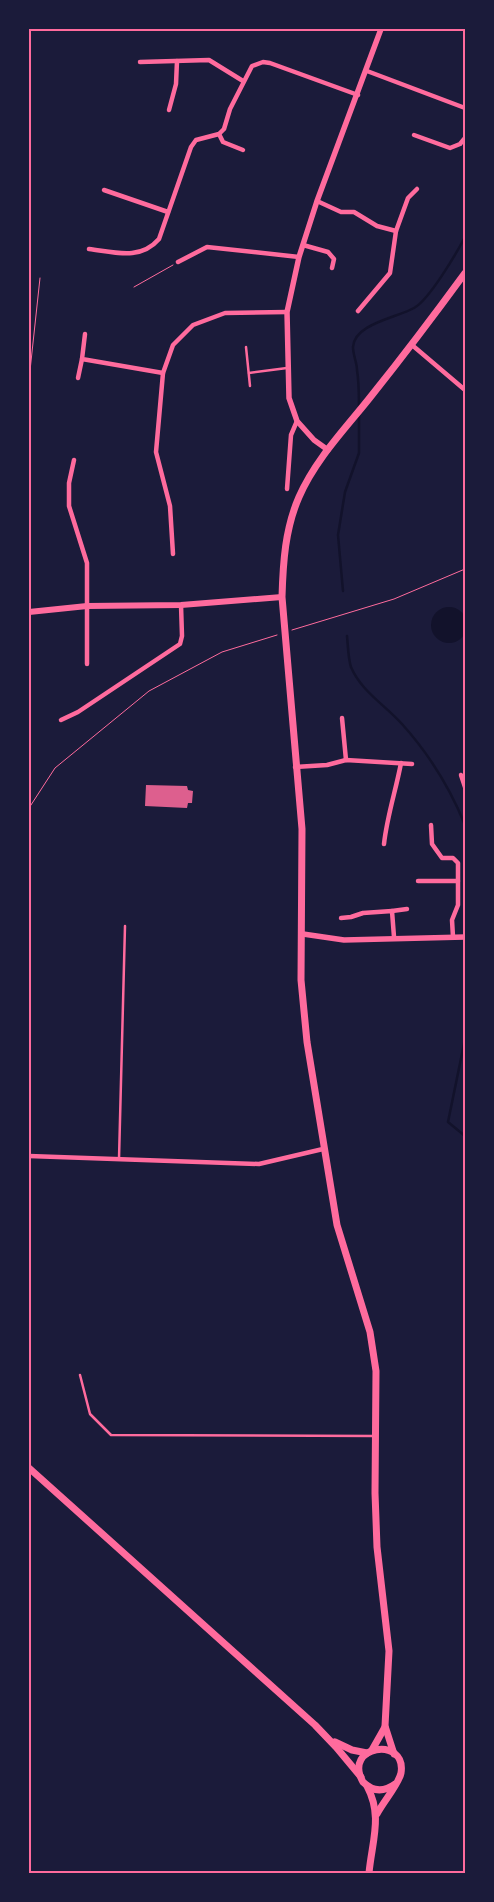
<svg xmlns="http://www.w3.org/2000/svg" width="494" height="1902" font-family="Raleway,sans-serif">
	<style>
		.water { fill: #12122b }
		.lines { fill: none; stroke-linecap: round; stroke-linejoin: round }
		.stream { stroke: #12122b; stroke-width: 2.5 }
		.building { fill: #dd5f8e }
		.path { stroke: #ff6b9d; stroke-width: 1 }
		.service { stroke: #ff6b9d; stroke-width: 2.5 }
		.minor { stroke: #ff6b9d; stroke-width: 4.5 }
		.tertiary { stroke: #ff6b9d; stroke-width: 5.5 }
		.secondary { stroke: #ff6b9d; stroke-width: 6 }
		.primary { stroke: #ff6b9d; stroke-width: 7 }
		.neatline { fill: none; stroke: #ff6b9d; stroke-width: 2 }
	</style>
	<rect width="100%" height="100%" fill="#1b1b3a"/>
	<circle class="water" cx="449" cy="625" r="18"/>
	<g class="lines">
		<g class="stream">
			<path d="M359 408C359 396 359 382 357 370 357 363 353 355 353 347 354 324 396 318 414 308 429 300 456 254 465 237"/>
			<polyline points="343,591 338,535 345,492 359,453 359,414"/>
			<path d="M347 636C348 645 348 658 351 667 361 691 385 705 402 724 429 754 450 788 465 825"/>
			<polyline points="465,1039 448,1122 465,1136"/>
		</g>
	</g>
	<polygon class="building" points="146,785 187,786 188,790 193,791 192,803 188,803 187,808 145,806"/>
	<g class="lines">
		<g class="path">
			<polyline points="134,287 173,265"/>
			<polyline points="29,380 40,278"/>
			<polyline points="292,630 394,599 465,569"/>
			<polyline points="29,808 55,768 149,691 222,652 277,635"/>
		</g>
		<g class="service">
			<polyline points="246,347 250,386"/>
			<polyline points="249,373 287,368"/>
			<polyline points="119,1159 125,926"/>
			<polyline points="80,1375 90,1414 111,1435 375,1436"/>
		</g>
		<g class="minor">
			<polyline points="140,62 209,60 243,81"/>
			<polyline points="367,71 465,108"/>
			<polyline points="169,110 176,84 177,61"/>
			<polyline points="219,134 223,142 243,150"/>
			<polyline points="414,135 450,148 460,144 465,138"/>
			<polyline points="104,190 168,212"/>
			<polyline points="317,201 341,212 354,212 377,226 396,231 408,198 417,189"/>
			<polyline points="303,245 328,252 334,259 332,268"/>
			<path d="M89 249C114 252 140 261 159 239L191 147 196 140 219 134 224 129 230 109 252 66 263 62 270 63 358 95"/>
			<polyline points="178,262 207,247 299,257"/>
			<polyline points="358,311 390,273 396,231"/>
			<polyline points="85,334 82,359 163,373"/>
			<polyline points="412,345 465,390"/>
			<polyline points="78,378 82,359"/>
			<polyline points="74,460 69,483 69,506 87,563 87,664"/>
			<polyline points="287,489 291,435 297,421"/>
			<polyline points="173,554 170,506 156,452 163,373 173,345 193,325 225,313 287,312"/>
			<polyline points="342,718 346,760"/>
			<polyline points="61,720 78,712 180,644 182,636 181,605"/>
			<polyline points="295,767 327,765 346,760 412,764"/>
			<polyline points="461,775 465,787"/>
			<polyline points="431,825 432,844 442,858 453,858 458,863 458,905 452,920 453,937"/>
			<path d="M384 844C387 816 396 790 401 763"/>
			<polyline points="418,881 458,881"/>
			<polyline points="392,911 407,909"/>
			<polyline points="341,918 351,917 363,913 392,911 394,937"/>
			<polyline points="29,1156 259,1164 323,1149"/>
		</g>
		<g class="tertiary">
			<polyline points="328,450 314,440 297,421 289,398 287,312 299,257 317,201 381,29"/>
			<polyline points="303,934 344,940 465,937"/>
		</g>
		<polyline class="secondary" points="29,612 87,606 181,605 282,597"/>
		<g class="primary">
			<polyline points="29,1468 315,1725 336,1747 361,1777"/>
			<polyline points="335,1742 352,1750 367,1753"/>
			<polyline points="372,1750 385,1727"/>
			<path d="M394 1754 385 1726 389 1651 377 1547 375 1493 376 1371 370 1332 337 1225 307 1042 301 980 302 829 282 597C283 563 285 529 299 497 316 458 347 427 372 395 404 355 435 314 465 273"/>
			<path d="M367 1786C383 1816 372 1841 369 1873"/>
			<path d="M377 1814C383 1802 399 1784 401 1773 407 1736 342 1745 363 1782 373 1792 384 1792 395 1784"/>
		</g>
	</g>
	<rect width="494" height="1902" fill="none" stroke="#1b1b3a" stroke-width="60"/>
	<rect x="30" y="30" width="434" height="1842" class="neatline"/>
</svg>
